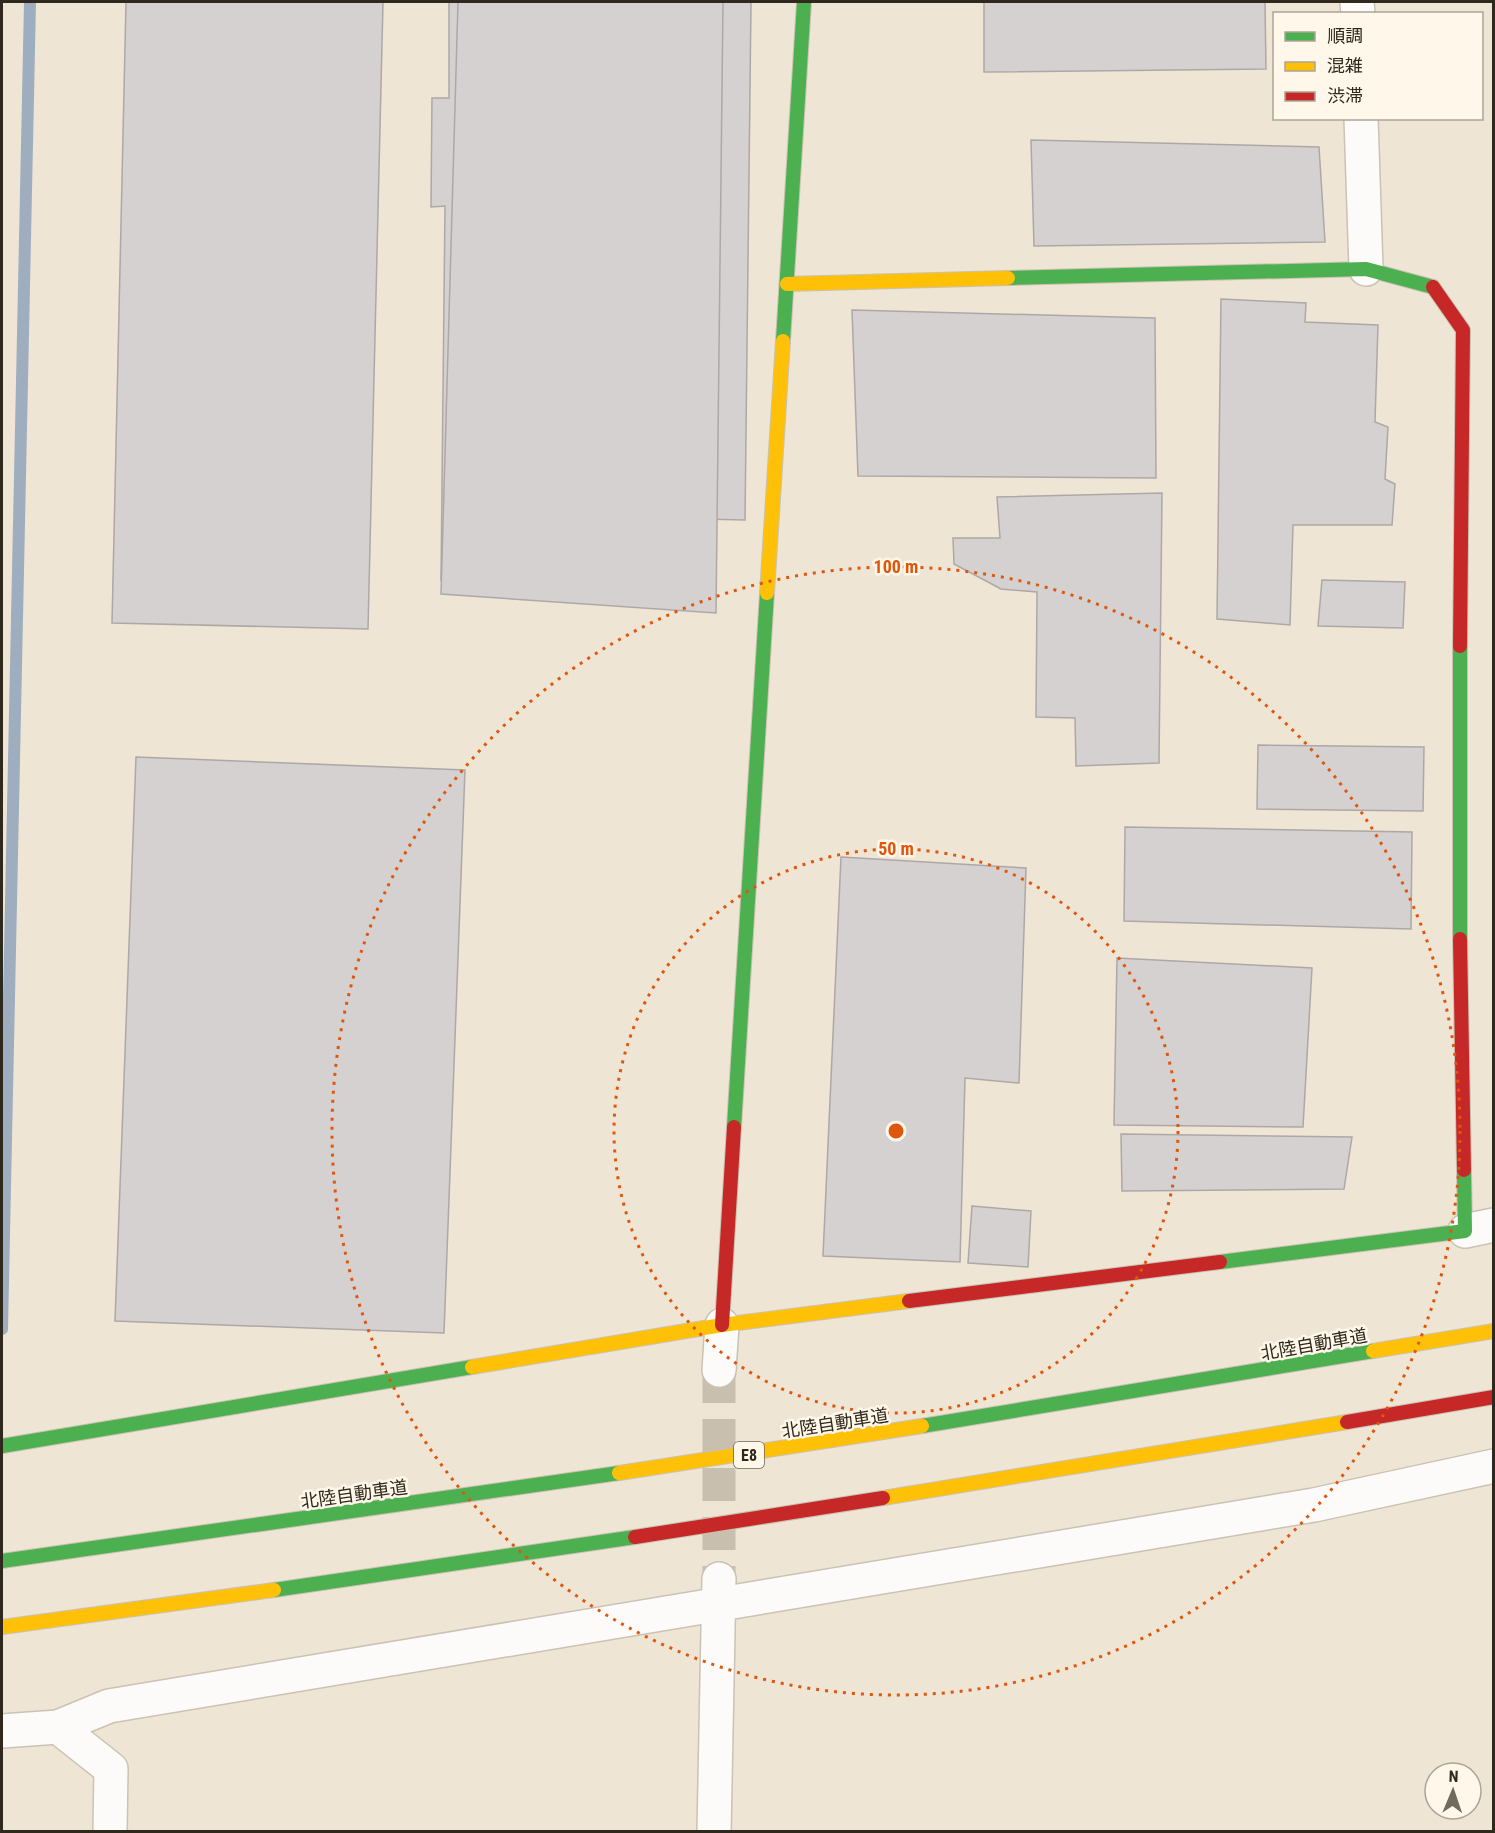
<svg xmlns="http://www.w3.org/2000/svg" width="1495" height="1833" font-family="'Roboto Condensed','Noto Sans JP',sans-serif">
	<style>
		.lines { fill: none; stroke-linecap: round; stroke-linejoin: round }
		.stream { stroke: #9faebe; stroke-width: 12 }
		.building { fill: #d6d1d1; stroke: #ada8a7; stroke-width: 1.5 }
		.street-tunnel { stroke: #c9bfaf; stroke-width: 33; stroke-dasharray: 33 16; stroke-linecap: butt }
		.street-casing { stroke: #cac2b4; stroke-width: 36 }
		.fast-casing { stroke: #cac2b4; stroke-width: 16 }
		.slow-casing { stroke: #cac2b4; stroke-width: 16 }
		.jam-casing { stroke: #cac2b4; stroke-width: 16 }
		.street { stroke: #fdfbf9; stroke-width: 33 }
		.fast { stroke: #4caf50; stroke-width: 14 }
		.slow { stroke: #ffc107; stroke-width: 14 }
		.jam { stroke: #c62828; stroke-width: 14 }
		.ring { fill: none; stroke: #df570d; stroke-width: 3; stroke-dasharray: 3 6 }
		.labels { text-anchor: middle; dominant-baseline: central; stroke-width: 5; stroke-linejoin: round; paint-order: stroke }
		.shield { fill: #fef7ea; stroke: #6d665a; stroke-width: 1.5 }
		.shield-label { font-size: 16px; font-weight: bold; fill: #2f281c }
		.street-label { font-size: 18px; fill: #2f281c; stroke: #fef7ea }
		.centre { fill: #df570d; stroke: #fef7ea; stroke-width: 3 }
		.ring-label { font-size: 18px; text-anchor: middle; font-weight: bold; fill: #df570d; stroke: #fef7ea; stroke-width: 5; stroke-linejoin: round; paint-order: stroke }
	</style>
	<rect width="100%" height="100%" fill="#efe5d4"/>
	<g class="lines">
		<polyline class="stream" points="2,1329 30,2"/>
	</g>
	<g class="building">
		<polygon points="126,2 383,2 368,629 112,623"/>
		<polygon points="449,2 751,2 745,520 702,519 702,583 441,580 445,206 431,207 432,98 449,98"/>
		<polygon points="458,2 723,2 716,613 441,594"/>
		<polygon points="984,2 1265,2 1266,69 984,72"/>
		<polygon points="1031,140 1319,147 1325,242 1034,246"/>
		<polygon points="1221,299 1306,303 1305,322 1378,325 1375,422 1388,427 1385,479 1395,484 1392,525 1293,525 1290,625 1217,619"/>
		<polygon points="852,310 1155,318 1156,478 858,476"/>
		<polygon points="1162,493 1159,763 1076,766 1075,718 1036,717 1037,592 1001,589 954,564 953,538 1000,538 997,497"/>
		<polygon points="1322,580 1405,582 1403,628 1318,626"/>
		<polygon points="1258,745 1424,747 1423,811 1257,809"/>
		<polygon points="136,757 465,770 444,1333 115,1321"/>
		<polygon points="1125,827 1412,832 1411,929 1124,921"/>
		<polygon points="841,857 1026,868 1019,1083 965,1078 960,1262 823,1256"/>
		<polygon points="1117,958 1312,968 1303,1127 1114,1125"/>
		<polygon points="1121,1134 1352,1137 1344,1189 1122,1191"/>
		<polygon points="972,1206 1031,1211 1028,1267 968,1263"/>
	</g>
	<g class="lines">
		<polyline class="street-tunnel" points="719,1370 719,1579"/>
		<defs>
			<g id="street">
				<polyline points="1357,2 1358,14"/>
				<polyline points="1361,118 1366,269"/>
				<polyline points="1465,1231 1494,1225"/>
				<polyline points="719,1370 722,1325"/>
				<polyline points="58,1727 111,1769 110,1832"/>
				<polyline points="2,1731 58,1727 109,1706 1314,1505 1494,1466"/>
				<polyline points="714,1832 719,1579"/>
			</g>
			<g id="fast">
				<polyline points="1008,278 1366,269 1433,287"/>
				<polyline points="783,341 804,2"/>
				<polyline points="1460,939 1460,646"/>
				<polyline points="734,1127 767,593"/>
				<polyline points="1220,1262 1465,1231 1464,1170"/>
				<polyline points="922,1426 1373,1351"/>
				<polyline points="2,1446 472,1367"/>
				<polyline points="2,1561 619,1473"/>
				<polyline points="274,1590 635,1537"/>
			</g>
			<g id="slow">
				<polyline points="787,284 1008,278"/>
				<polyline points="767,593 783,341"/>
				<polyline points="1373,1351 1494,1331"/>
				<polyline points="472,1367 722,1325 909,1301"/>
				<polyline points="619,1473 922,1426"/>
				<polyline points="883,1498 1347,1422"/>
				<polyline points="2,1627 274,1590"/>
			</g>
			<g id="jam">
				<polyline points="1433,287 1463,330 1460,646"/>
				<polyline points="1460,939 1464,1170"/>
				<polyline points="909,1301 1220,1262"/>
				<polyline points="722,1325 734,1127"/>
				<polyline points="1347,1422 1494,1397"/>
				<polyline points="635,1537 883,1498"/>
			</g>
		</defs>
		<use href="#street" class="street-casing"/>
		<use href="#fast" class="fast-casing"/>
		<use href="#slow" class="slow-casing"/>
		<use href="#jam" class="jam-casing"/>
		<use href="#street" class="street"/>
		<use href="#fast" class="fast"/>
		<use href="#slow" class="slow"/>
		<use href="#jam" class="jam"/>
	</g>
	<g class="ring">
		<circle cx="896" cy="1131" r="282"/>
		<circle cx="896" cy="1131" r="564"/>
	</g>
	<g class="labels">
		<rect class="shield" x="734" y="1442" width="30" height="26" rx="4.5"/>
		<g class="shield-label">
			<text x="749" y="1455">E8</text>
		</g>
		<g class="street-label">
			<text transform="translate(1314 1344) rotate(-10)">北陸自動車道</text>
			<text transform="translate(835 1423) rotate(-9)">北陸自動車道</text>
			<text transform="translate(354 1494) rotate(-8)">北陸自動車道</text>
		</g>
	</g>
	<circle cx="896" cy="1131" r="9" class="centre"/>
	<g class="ring-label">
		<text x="896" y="573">100 m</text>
		<text x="896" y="855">50 m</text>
	</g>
	<rect width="1495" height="1833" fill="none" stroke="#2f281c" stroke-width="6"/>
	<rect x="1273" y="12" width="210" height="108" fill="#fef7ea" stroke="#aba498" stroke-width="1.5"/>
	<rect x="1285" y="32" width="30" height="9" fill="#4caf50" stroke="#aba498" stroke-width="1.5"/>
	<text x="1327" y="42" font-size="18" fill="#2f281c">順調</text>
	<rect x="1285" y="62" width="30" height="9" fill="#ffc107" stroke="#aba498" stroke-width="1.5"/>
	<text x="1327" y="72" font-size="18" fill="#2f281c">混雑</text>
	<rect x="1285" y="92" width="30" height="9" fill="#c62828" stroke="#aba498" stroke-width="1.5"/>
	<text x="1327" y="102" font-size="18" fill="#2f281c">渋滞</text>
	<g transform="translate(1453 1791) rotate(2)"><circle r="28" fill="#fef7ea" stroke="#aba498" stroke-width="1.5"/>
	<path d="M0-4.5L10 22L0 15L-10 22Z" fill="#726a5c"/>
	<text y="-9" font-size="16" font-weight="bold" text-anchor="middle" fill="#2f281c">N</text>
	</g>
</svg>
